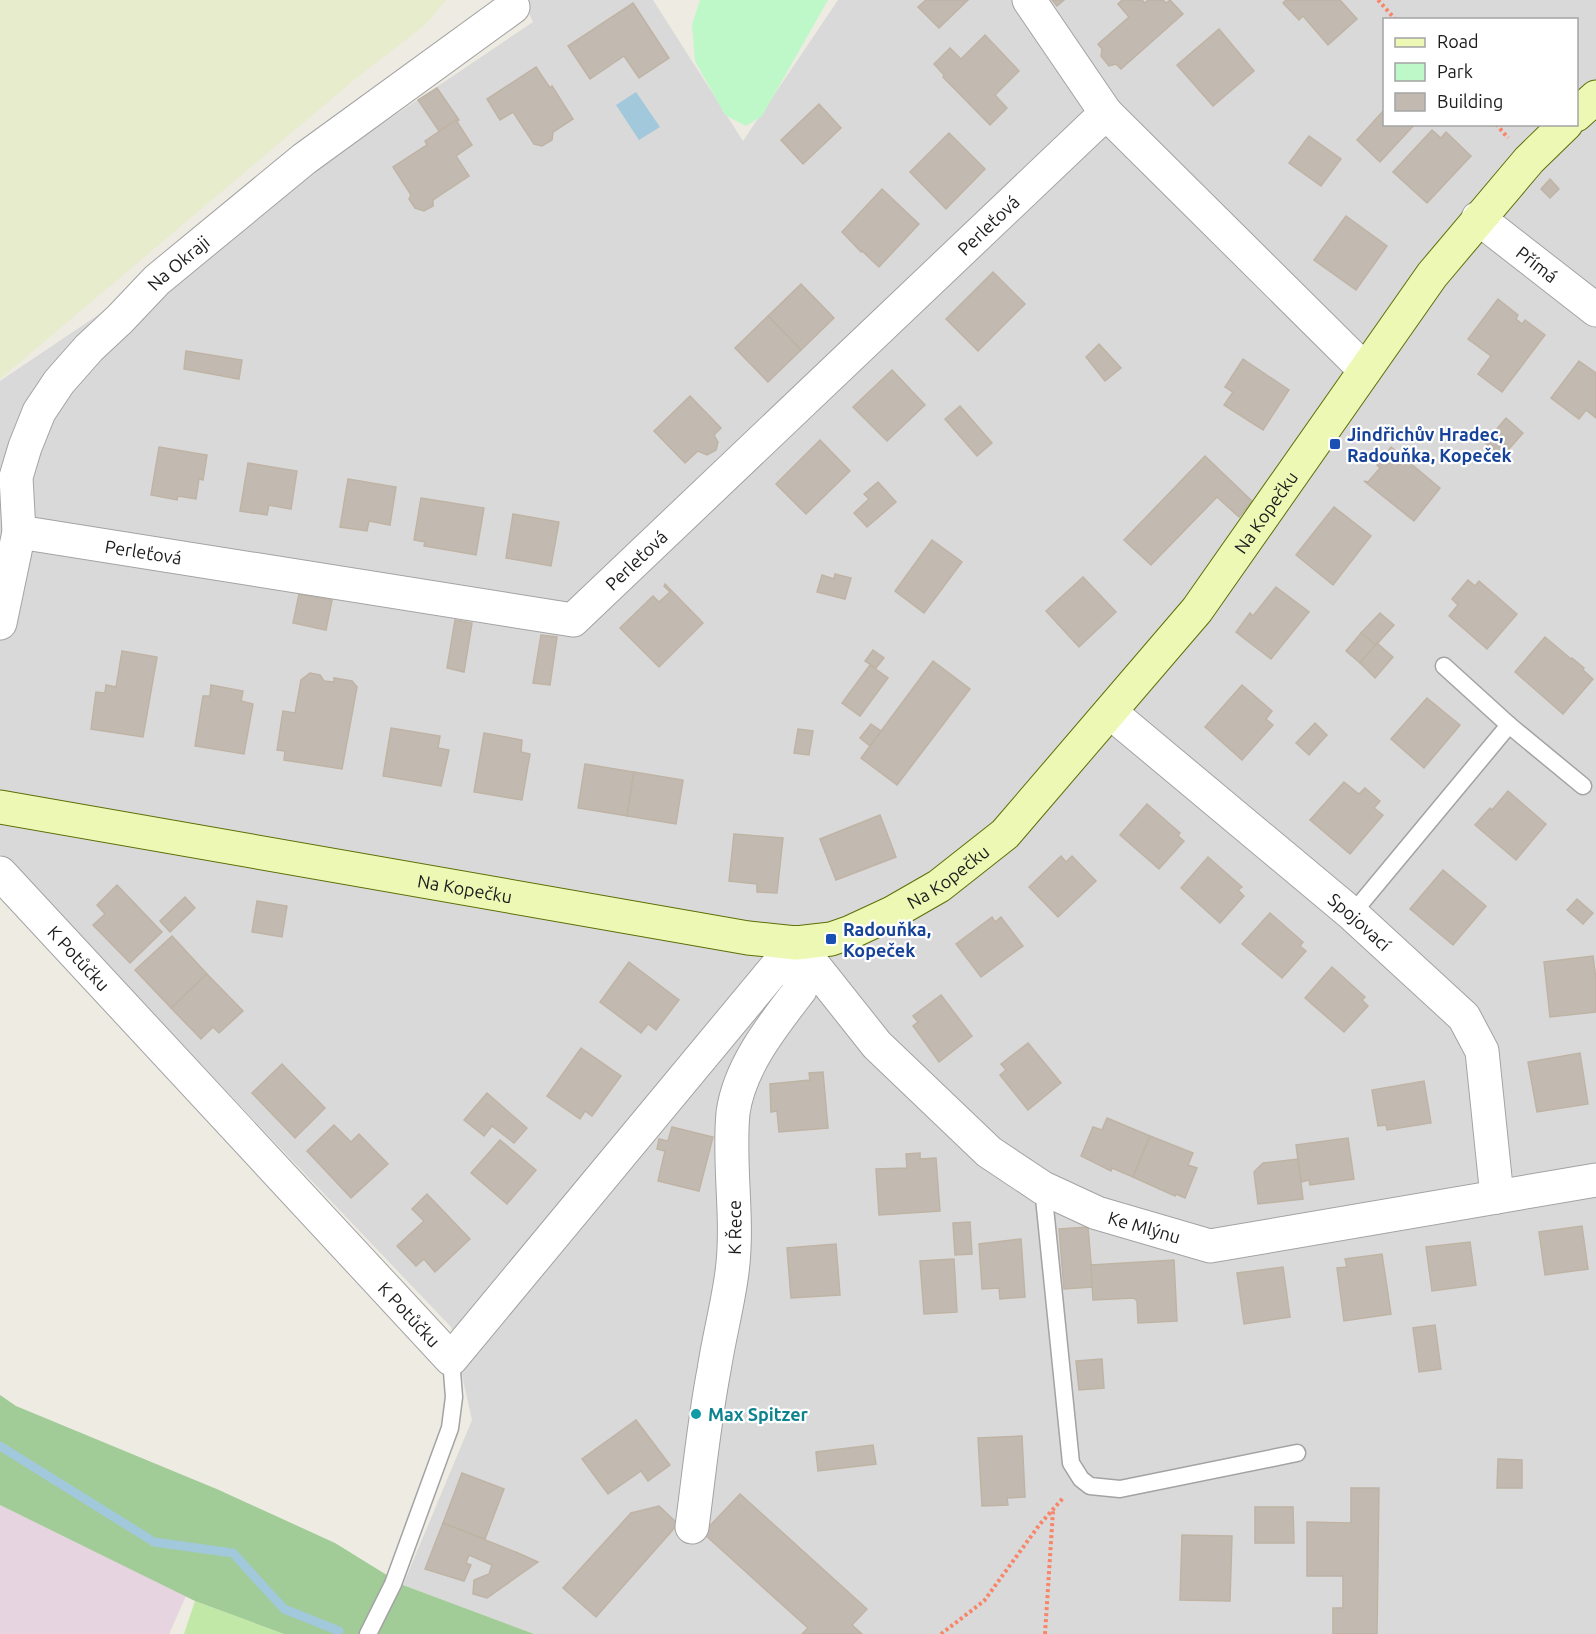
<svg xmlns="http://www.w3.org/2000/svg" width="1596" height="1634" font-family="Ubuntu,sans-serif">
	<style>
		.residential { fill: #dad9d9; fill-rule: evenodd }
		.industrial { fill: #e7d4e1 }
		.farmland { fill: #e7eccd }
		.grass { fill: #c1e8a7 }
		.forest { fill: #a1cc97 }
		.park { fill: #bef8c8 }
		.water { fill: #a2c8db }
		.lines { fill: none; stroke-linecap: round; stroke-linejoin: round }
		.stream { stroke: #a2c8db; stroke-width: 9 }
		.building { fill: #c2bab1; stroke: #bfb3a4; stroke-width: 1.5 }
		.lane-casing { stroke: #a3a3a3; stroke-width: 19 }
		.street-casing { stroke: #a3a3a3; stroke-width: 35 }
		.secondary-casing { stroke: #5a7006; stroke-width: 35 }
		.path { stroke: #f88568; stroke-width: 4; stroke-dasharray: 3 3; stroke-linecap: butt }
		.lane { stroke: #fff; stroke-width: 16 }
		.street { stroke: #fff; stroke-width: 33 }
		.secondary { stroke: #eef8b5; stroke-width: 33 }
		.transit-dot { fill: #1a4fb4; stroke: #fff; stroke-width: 2 }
		.culture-dot { fill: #0f9aa8; stroke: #fff; stroke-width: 2 }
		.labels { text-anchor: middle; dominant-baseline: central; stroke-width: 4.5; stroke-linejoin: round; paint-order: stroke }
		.street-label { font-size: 18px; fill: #1c1c1c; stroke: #fff }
		.transit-label { font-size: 18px; font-weight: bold; fill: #164399; stroke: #fff; text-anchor: start }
		.culture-label { font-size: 18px; font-weight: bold; fill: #0d838f; stroke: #fff; text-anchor: start }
	</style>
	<rect width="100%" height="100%" fill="#edebe2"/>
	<path class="residential" d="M523 0H653L743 141 838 0H1596V1634H534L403 1585 472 1420 451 1327 0 854V381L533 22ZM1384 20H1576V124H1384Z"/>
	<polygon class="industrial" points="0,1505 186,1596 169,1634 0,1634"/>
	<polygon class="farmland" points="0,0 446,0 425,25 354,80 0,379"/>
	<polygon class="grass" points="195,1601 284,1634 184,1634"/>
	<polygon class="forest" points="0,1395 16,1406 219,1490 335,1543 403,1585 534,1634 284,1634 195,1601 0,1505"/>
	<polygon class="park" points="700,0 828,0 762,116 746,126 725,115 695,61 692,25"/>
	<polygon class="water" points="636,92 660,127 639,140 616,105"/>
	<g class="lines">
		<polyline class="stream" points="0,1446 154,1542 233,1553 284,1609 339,1631"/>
	</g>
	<g class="building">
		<polygon points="926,0 968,0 939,28 918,7"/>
		<polygon points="1052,0 1064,0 1057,6"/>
		<polygon points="1122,0 1142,0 1145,3 1148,0 1163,0 1166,3 1170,0 1183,14 1121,69 1116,64 1109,66 1101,56 1102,49 1098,44 1129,17 1118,4"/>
		<polygon points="1286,0 1340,0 1357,19 1328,45 1303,16 1299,20 1283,3"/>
		<polygon points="633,3 669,58 639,78 624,56 590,79 568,46"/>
		<polygon points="1219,29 1254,71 1213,106 1177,65"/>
		<polygon points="985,35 1019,71 995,95 1007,108 990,125 943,77 944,75 934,64 950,48 961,59"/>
		<polygon points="536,67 550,88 552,86 573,119 553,132 552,140 542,146 534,144 513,112 500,120 487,99"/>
		<polygon points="437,88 459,120 439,131 418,100"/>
		<polygon points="819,104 841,128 803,164 781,140"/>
		<polygon points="1384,110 1384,124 1415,124 1380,162 1357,140"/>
		<polygon points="456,120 472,145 456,156 469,176 433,200 433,206 424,211 415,208 409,199 411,195 393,167 427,145 425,141"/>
		<polygon points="1432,130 1441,138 1446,132 1471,156 1427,203 1393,172"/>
		<polygon points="949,133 985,169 946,209 910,172"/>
		<polygon points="1309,136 1341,159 1321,186 1289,163"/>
		<polygon points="1550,179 1559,189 1550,198 1541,189"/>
		<polygon points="882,189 919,224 879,267 862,251 861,252 842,232"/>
		<polygon points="1346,216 1387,246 1356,290 1314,260"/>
		<polygon points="993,272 1025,304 978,351 946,319"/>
		<polygon points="801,284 834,318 801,350 768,316"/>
		<polygon points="1498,299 1518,315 1516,319 1522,324 1525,320 1545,335 1502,392 1478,374 1491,356 1468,339"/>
		<polygon points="768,316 801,350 768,382 735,348"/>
		<polygon points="1099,344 1121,368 1105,381 1086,357"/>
		<polygon points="186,351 242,360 239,379 184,369"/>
		<polygon points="1243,359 1289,390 1263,430 1224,405 1233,392 1225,387"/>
		<polygon points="1579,361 1596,373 1596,418 1586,410 1579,419 1551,398"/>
		<polygon points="892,370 925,405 887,441 853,407"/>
		<polygon points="690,396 721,428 714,435 718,442 716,450 707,455 698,451 685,463 654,431"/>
		<polygon points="960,406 992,443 977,456 945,419"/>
		<polygon points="1506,418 1523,433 1502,457 1485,443"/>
		<polygon points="820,440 850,471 806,514 776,484"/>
		<polygon points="159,447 207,455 203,480 199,479 196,499 178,496 177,500 151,495"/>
		<polygon points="1391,447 1440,488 1414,521 1364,481 1368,482 1380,468 1377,465"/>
		<polygon points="1205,456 1252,501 1239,517 1217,497 1151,565 1124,540"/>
		<polygon points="248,463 297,471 291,509 269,505 267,515 240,511"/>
		<polygon points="348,479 396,487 390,525 369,521 367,531 340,527"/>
		<polygon points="878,482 896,502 867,527 854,513 869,499 864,494"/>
		<polygon points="421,498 484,508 476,555 424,546 425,542 414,540"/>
		<polygon points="1334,507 1371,536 1333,585 1296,555"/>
		<polygon points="513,514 559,522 551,566 506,558"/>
		<polygon points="932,540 962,562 924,613 895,591"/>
		<polygon points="835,574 851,578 845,599 817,592 822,575 834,579"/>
		<polygon points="1083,577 1116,612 1079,647 1046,611"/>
		<polygon points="1468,580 1475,586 1479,581 1517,614 1487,649 1449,616 1458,605 1452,599"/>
		<polygon points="665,584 703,623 659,667 620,628 653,596 659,602 670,592 664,586"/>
		<polygon points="1276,587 1309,612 1271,659 1236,632 1250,613 1253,616"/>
		<polygon points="299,594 332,600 326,630 293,623"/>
		<polygon points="1380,613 1394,625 1376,645 1361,633"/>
		<polygon points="455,620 472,623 464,672 447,668"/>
		<polygon points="1361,633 1376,645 1360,663 1346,651"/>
		<polygon points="541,635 557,637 550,685 533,683"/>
		<polygon points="1545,637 1571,659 1572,658 1584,668 1583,670 1593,679 1563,714 1515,672"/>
		<polygon points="1377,643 1393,657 1375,678 1360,663"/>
		<polygon points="873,650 884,658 876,668 865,661"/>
		<polygon points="122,651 157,657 143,737 91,729 96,692 105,693 106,685 116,687"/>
		<polygon points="933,661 970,689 897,785 861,758"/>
		<polygon points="870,665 888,678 860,716 842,703"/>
		<polygon points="310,673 320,675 324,681 334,682 334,678 352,681 357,687 342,769 284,760 285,751 277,750 283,711 295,713 301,680"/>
		<polygon points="211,685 243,691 241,701 253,704 244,754 195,746 203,696 210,696"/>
		<polygon points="1242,685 1272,711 1266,719 1273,725 1242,760 1205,727"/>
		<polygon points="1427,698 1460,725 1424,768 1391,739"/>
		<polygon points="1315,723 1327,735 1309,755 1296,743"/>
		<polygon points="871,724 881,731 870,746 860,738"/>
		<polygon points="391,728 440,736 438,748 449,750 441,786 383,776"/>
		<polygon points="798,729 813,731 809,755 794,753"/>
		<polygon points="484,733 522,740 521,752 530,754 522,800 474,792"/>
		<polygon points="585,764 634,772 627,816 578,808"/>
		<polygon points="634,772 683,780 676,824 627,816"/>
		<polygon points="1344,782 1359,794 1365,788 1380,801 1374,808 1383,815 1350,854 1310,820"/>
		<polygon points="1508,791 1546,824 1516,860 1475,825 1490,808 1492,810"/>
		<polygon points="1147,804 1180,833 1178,836 1184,841 1159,869 1120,835"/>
		<polygon points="880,815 896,857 836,880 820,839"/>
		<polygon points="734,834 783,838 777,893 757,892 757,884 729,881"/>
		<polygon points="1061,856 1066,862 1072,856 1096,881 1058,917 1029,887"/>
		<polygon points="1208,857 1242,887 1238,890 1244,896 1220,923 1181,888"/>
		<polygon points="1443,870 1486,906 1453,945 1410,909"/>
		<polygon points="117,885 162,932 130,963 93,925 105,914 97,905"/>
		<polygon points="185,897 195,908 170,932 160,921"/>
		<polygon points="1577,899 1593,913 1583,924 1567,910"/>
		<polygon points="257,901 287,906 282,937 252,932"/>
		<polygon points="1270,913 1303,942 1300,946 1306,951 1282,978 1242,944"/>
		<polygon points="992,917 995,922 1001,917 1023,946 981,977 956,944"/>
		<polygon points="172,936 207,974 171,1008 135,970"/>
		<polygon points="1593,956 1596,980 1596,1012 1550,1017 1544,962"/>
		<polygon points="629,962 679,1000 656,1030 648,1024 641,1033 600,1002"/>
		<polygon points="1332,967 1365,997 1362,1000 1368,1006 1344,1032 1305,998"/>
		<polygon points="207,974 243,1011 219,1033 213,1027 201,1039 171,1008"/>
		<polygon points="941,995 972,1036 939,1062 913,1026 918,1022 913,1016"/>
		<polygon points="1028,1043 1061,1083 1028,1110 1000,1075 1006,1070 1001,1064"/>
		<polygon points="581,1048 621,1076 592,1116 585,1111 580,1119 547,1096"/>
		<polygon points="1580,1053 1588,1104 1537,1112 1528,1062"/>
		<polygon points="282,1064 325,1108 295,1138 252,1093"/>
		<polygon points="823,1072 828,1128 779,1132 777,1111 771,1112 770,1084 810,1080 809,1073"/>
		<polygon points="1424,1081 1431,1123 1387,1130 1386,1125 1378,1126 1372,1090"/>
		<polygon points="487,1093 527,1128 514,1143 492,1126 484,1136 464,1120"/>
		<polygon points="1107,1118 1150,1136 1133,1177 1112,1168 1111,1171 1081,1156 1093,1127 1102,1130"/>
		<polygon points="334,1125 351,1142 359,1134 388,1164 351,1198 307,1151"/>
		<polygon points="672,1127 713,1137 699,1191 658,1181 665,1151 657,1149 659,1139 668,1141"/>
		<polygon points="1150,1136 1193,1153 1188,1165 1197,1168 1185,1198 1176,1194 1175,1196 1133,1177"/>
		<polygon points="1348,1138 1354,1179 1310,1185 1309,1180 1301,1182 1296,1145"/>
		<polygon points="500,1140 536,1170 507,1204 471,1173"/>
		<polygon points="920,1153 920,1159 936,1158 940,1211 879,1215 876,1169 907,1168 906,1154"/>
		<polygon points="1298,1159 1303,1199 1258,1204 1254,1172 1263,1163"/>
		<polygon points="427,1194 470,1239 435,1272 424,1259 416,1266 397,1246 424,1221 412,1209"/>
		<polygon points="970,1222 972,1254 955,1255 953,1223"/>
		<polygon points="1582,1226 1588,1269 1545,1275 1539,1232"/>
		<polygon points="1088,1227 1093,1287 1064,1289 1059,1229"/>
		<polygon points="1021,1239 1025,1297 1000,1299 999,1288 982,1289 979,1244"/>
		<polygon points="1470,1242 1476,1285 1432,1291 1426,1247"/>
		<polygon points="836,1244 840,1295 791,1298 787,1248"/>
		<polygon points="1382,1254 1391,1314 1344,1321 1337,1268 1347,1267 1345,1259"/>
		<polygon points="954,1259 957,1312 924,1314 920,1261"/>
		<polygon points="1174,1260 1177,1321 1138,1323 1137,1301 1134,1298 1093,1300 1091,1265"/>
		<polygon points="1283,1267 1290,1317 1244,1324 1237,1273"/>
		<polygon points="1435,1325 1441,1369 1419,1372 1413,1328"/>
		<polygon points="1102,1359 1104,1388 1079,1390 1076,1361"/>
		<polygon points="636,1420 670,1465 648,1481 641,1471 608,1494 582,1459"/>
		<polygon points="1022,1436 1025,1497 1007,1498 1008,1505 982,1506 978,1438"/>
		<polygon points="873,1445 876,1464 818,1471 816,1452"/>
		<polygon points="1498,1459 1522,1460 1522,1488 1497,1488"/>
		<polygon points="462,1473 504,1489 485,1539 443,1523"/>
		<polygon points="1351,1488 1379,1488 1377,1634 1333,1634 1333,1608 1343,1608 1343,1576 1307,1576 1307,1522 1351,1523"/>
		<polygon points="740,1494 867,1609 852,1625 862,1634 802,1634 808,1628 703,1533"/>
		<polygon points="659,1506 678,1524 596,1617 563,1588 631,1513"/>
		<polygon points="1255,1507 1293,1507 1294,1543 1255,1543"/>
		<polygon points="443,1523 518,1553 538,1562 487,1598 473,1594 474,1580 489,1574 492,1565 469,1555 466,1563 471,1565 464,1581 425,1569"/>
		<polygon points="1182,1535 1232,1536 1230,1601 1180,1600"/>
	</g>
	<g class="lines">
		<defs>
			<g id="lane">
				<polyline points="1444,666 1509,725 1583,786"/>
				<polyline points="1352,914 1509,725"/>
				<polyline points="1043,1188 1071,1463 1081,1479 1090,1486 1120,1489 1297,1453"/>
				<polyline points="368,1634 393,1584 450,1428 454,1397 451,1359"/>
			</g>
			<g id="street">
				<polyline points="1029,0 1106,113"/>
				<path id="s1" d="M1478 218 1596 310"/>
				<path id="s2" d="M19 532 573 620 1106 113 1365 370"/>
				<path id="s3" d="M0 623 19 532 16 477 25 447 39 412 59 382 89 348 120 319 157 280 304 159 513 7"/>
				<path id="s4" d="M1110 712 1352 914 1464 1017 1482 1051 1497 1197"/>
				<path id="s5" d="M0 873 451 1359 796 943"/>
				<path id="s6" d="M796 943 877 1045 989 1152 1043 1188 1097 1213 1210 1246 1596 1180"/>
				<path id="s7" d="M692 1527C699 1475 704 1422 714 1370 719 1337 728 1304 732 1272 739 1219 728 1165 733 1113 739 1067 773 1025 800 990L796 943"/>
			</g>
			<g id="secondary">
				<polyline points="1576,115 1596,97"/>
				<path id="s8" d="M0 807 748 938 796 943 831 939 851 932 892 913 939 886 1005 834 1197 610 1432 275 1529 160 1566 124"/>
			</g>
		</defs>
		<use href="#lane" class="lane-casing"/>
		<use href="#street" class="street-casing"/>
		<use href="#secondary" class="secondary-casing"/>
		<g class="path">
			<polyline points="1378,0 1396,20"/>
			<polyline points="1496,124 1508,138"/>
			<polyline points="941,1634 984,1601 1040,1524 1064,1497"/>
			<polyline points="1045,1634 1053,1511"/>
		</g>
		<use href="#lane" class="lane"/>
		<use href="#street" class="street"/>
		<use href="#secondary" class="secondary"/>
	</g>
	<g class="transit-dot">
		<rect x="1329" y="438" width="12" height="12" rx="3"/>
		<rect x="825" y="933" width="12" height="12" rx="3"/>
	</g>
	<circle class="culture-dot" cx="696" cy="1414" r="6"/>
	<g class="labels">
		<g class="street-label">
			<text stroke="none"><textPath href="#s2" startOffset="1134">Perleťová</textPath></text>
			<text stroke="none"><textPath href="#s3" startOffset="422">Na Okraji</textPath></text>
			<text stroke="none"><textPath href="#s1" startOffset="75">Přímá</textPath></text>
			<text stroke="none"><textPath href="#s8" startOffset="1462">Na Kopečku</textPath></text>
			<text stroke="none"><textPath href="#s2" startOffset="126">Perleťová</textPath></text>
			<text stroke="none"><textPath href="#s2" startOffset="648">Perleťová</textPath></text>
			<text stroke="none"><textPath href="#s8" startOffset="976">Na Kopečku</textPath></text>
			<text stroke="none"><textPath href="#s8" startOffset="472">Na Kopečku</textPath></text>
			<text stroke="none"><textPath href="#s4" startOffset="326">Spojovací</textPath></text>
			<text stroke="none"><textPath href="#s5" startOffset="116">K Potůčku</textPath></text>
			<text stroke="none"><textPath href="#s6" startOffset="459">Ke Mlýnu</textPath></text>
			<text stroke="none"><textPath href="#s7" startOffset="303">K Řece</textPath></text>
			<text stroke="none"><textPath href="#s5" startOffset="602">K Potůčku</textPath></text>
		</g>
		<g class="transit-label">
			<text x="1347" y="434">Jindřichův Hradec,<tspan x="1347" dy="21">Radouňka, Kopeček</tspan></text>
			<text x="843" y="929">Radouňka,<tspan x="843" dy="21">Kopeček</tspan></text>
		</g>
		<g class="culture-label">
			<text x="708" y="1414">Max Spitzer</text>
		</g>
	</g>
	<rect x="1383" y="18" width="195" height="108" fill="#ffffff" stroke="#a4a4a4" stroke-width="1.5"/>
	<rect x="1395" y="38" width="30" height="9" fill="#eef8b5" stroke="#a4a4a4" stroke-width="1.5"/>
	<text x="1437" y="48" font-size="18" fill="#1c1c1c">Road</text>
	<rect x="1395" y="63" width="30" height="18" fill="#bef8c8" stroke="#a4a4a4" stroke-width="1.5"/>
	<text x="1437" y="78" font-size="18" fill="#1c1c1c">Park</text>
	<rect x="1395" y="93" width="30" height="18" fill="#c2bab1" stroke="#a4a4a4" stroke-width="1.5"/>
	<text x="1437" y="108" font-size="18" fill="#1c1c1c">Building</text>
</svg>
